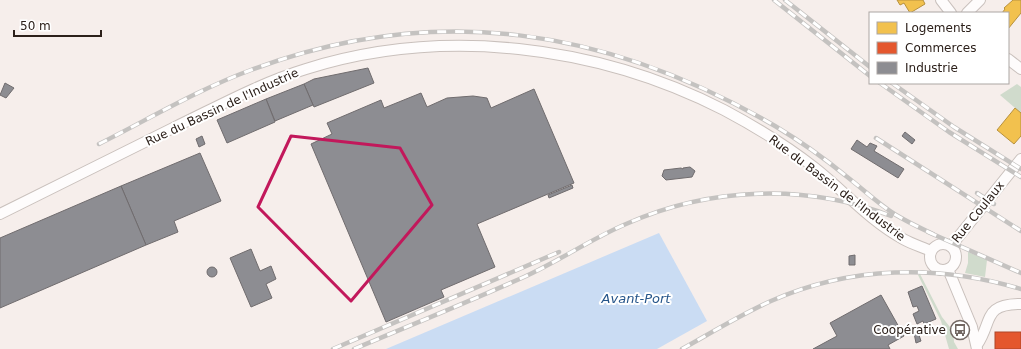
<svg xmlns="http://www.w3.org/2000/svg" width="1021" height="349" font-family="'DejaVu Sans',sans-serif">
	<style>
		.green { fill: #d0dbcc }
		.water { fill: #cadcf3 }
		.homes { fill: #f2c14e; stroke: #b7913e }
		.shops { fill: #e4572e; stroke: #ad4628 }
		.industry { fill: #8d8d92; stroke: #706c6e }
		.lines { fill: none; stroke-linecap: round; stroke-linejoin: round }
		.street-casing { stroke: #c9c0bc; stroke-width: 12 }
		.street { stroke: #fefcfc; stroke-width: 10 }
		.rail-casing { stroke: #c4c2c0; stroke-width: 4.5 }
		.rail { stroke: #fff; stroke-width: 3; stroke-dasharray: 9; stroke-linecap: butt }
		.marked { fill: none; stroke: #c2185b; stroke-width: 3; stroke-linejoin: round }
		.labels { text-anchor: middle; dominant-baseline: central; stroke-width: 4; stroke-linejoin: round; paint-order: stroke }
		.street-label { font-size: 12px; fill: #2c201a; stroke: #fff }
		.poi-label { font-size: 12px; fill: #2c201a; stroke: #fff; text-anchor: end }
		.water-label { font-size: 13px; font-style: italic; fill: #26558a; stroke: #fff }
	</style>
	<rect width="100%" height="100%" fill="#f6eeeb"/>
	<g class="green">
		<polygon points="1017,84 1021,87 1021,113 1000,95"/>
		<polygon points="968,252 987,260 985,277 965,273 968,263"/>
		<polygon points="920,274 942,317 953,331 954,342 958,349 949,349 941,321 918,275"/>
	</g>
	<polygon class="water" points="659,233 707,321 657,349 386,349"/>
	<g class="homes">
		<polygon points="897,0 923,0 925,4 910,13 904,3 900,5"/>
		<polygon points="1013,0 1021,0 1021,13 1008,29 1008,13 1002,13 1005,9 1004,8"/>
		<polygon points="1015,108 1021,113 1021,136 1014,144 997,130"/>
	</g>
	<rect class="shops" x="995" y="332" width="26" height="17"/>
	<g class="industry">
		<polygon points="368,68 374,83 314,107 304,84 314,79"/>
		<polygon points="5,83 14,88 6,98 0,95"/>
		<polygon points="304,84 313,105 275,121 266,99"/>
		<polygon points="534,89 574,183 477,224 495,267 441,290 444,297 386,322 311,144 332,134 327,123 381,100 384,108 421,93 427,107 447,98 473,96 487,98 491,108"/>
		<polygon points="266,99 275,122 227,143 217,120"/>
		<polygon points="905,132 915,140 912,144 902,136"/>
		<polygon points="202,136 205,144 199,147 196,139"/>
		<polygon points="857,140 867,147 870,143 877,146 874,151 904,169 898,178 851,149"/>
		<polygon points="200,153 221,201 174,221 178,232 146,245 121,186"/>
		<polygon points="690,167 695,171 692,177 666,180 662,176 664,170 681,168 683,169 683,168"/>
		<polygon points="572,185 573,188 549,198 548,195"/>
		<polygon points="121,186 146,245 0,308 0,238"/>
		<polygon points="251,249 260,271 271,266 276,279 266,284 272,298 251,307 230,258"/>
		<polygon points="855,255 855,265 849,265 849,256"/>
		<circle cx="212" cy="272" r="5"/>
		<polygon points="922,286 936,319 924,324 923,321 917,324 913,314 919,311 917,306 913,307 908,292"/>
		<polygon points="881,295 904,336 888,345 890,349 813,349 837,336 830,323"/>
		<polygon points="918,332 921,341 916,343 914,333"/>
	</g>
	<g class="lines">
		<defs>
			<g id="street">
				<polyline points="941,0 951,13"/>
				<polyline points="967,13 980,0"/>
				<polyline points="1008,59 1021,69"/>
				<path d="M0 214C58 185 117 156 175 127 217 107 260 83 306 69 443 26 597 45 724 110 756 127 787 146 815 168 844 191 870 221 903 239 912 244 922 247 931 251"/>
				<circle cx="943" cy="257" r="13"/>
				<polyline points="951,246 1021,159"/>
				<polyline points="948,269 972,327 977,349"/>
				<path d="M977 345C993 322 982 304 1021 304"/>
			</g>
		</defs>
		<use href="#street" class="street-casing"/>
		<use href="#street" class="street"/>
		<defs>
			<g id="rail">
				<polyline points="774,0 870,76"/>
				<polyline points="785,0 870,67"/>
				<polyline points="880,83 949,132 1021,177"/>
				<polyline points="892,83 954,127 1021,169"/>
				<polyline points="876,138 1021,231"/>
				<path d="M99 144C149 119 199 89 251 70 436 1 607 28 775 126 800 141 824 158 846 176 863 189 878 204 896 215 908 222 920 228 933 234"/>
				<polyline points="977,193 994,204"/>
				<polyline points="928,232 1021,273"/>
				<polyline points="333,349 559,252"/>
				<path d="M354 349C411 325 468 302 524 277 559 261 591 239 626 224 709 187 806 183 891 216"/>
				<path d="M682 349C711 333 740 315 771 301 850 266 938 264 1021 289"/>
			</g>
		</defs>
		<use href="#rail" class="rail-casing"/>
		<use href="#rail" class="rail"/>
	</g>
	<path class="marked" d="M291 136 400 148 432 205 351 301 258 207Z"/>
	<defs>
		<symbol id="bus-ring" viewBox="-11 -11 22 22"><circle r="9.5" fill="#fff" stroke="#736863" stroke-width="1.5"/><path d="M-5-6H5V4H4V6H2V4H-2V6H-4V4H-5ZM-3.5-4V0h7V-4ZM-3.5 1.2v1.5H-2V1.2ZM2 1.2v1.5H3.5V1.2Z" fill="#736863"/></symbol>
	</defs>
	<g fill-rule="evenodd">
		<use href="#bus-ring" x="949" y="319" width="22" height="22"/>
	</g>
	<g class="labels">
		<g class="street-label">
			<text transform="translate(222 107) rotate(-25)">Rue du Bassin de l'Industrie</text>
			<text transform="translate(837 188) rotate(37)">Rue du Bassin de l'Industrie</text>
			<text transform="translate(978 212) rotate(-51)">Rue Coulaux</text>
		</g>
		<g class="poi-label">
			<text x="946" y="330">Coopérative</text>
		</g>
		<g class="water-label">
			<text x="636" y="298">Avant-Port</text>
		</g>
	</g>
	<rect x="869" y="12" width="140" height="72" fill="#ffffff" stroke="#aba6a3"/>
	<rect x="877" y="22" width="20" height="12" fill="#f2c14e" stroke="#aba6a3"/>
	<text x="905" y="32" font-size="12" fill="#2c201a">Logements</text>
	<rect x="877" y="42" width="20" height="12" fill="#e4572e" stroke="#aba6a3"/>
	<text x="905" y="52" font-size="12" fill="#2c201a">Commerces</text>
	<rect x="877" y="62" width="20" height="12" fill="#8d8d92" stroke="#aba6a3"/>
	<text x="905" y="72" font-size="12" fill="#2c201a">Industrie</text>
	<path d="M14 30v6h87v-6" fill="none" stroke="#2c201a" stroke-width="2"/>
	<text x="20" y="30" font-size="12" fill="#2c201a" stroke="#ffffff" stroke-width="3" paint-order="stroke">50 m</text>
</svg>
